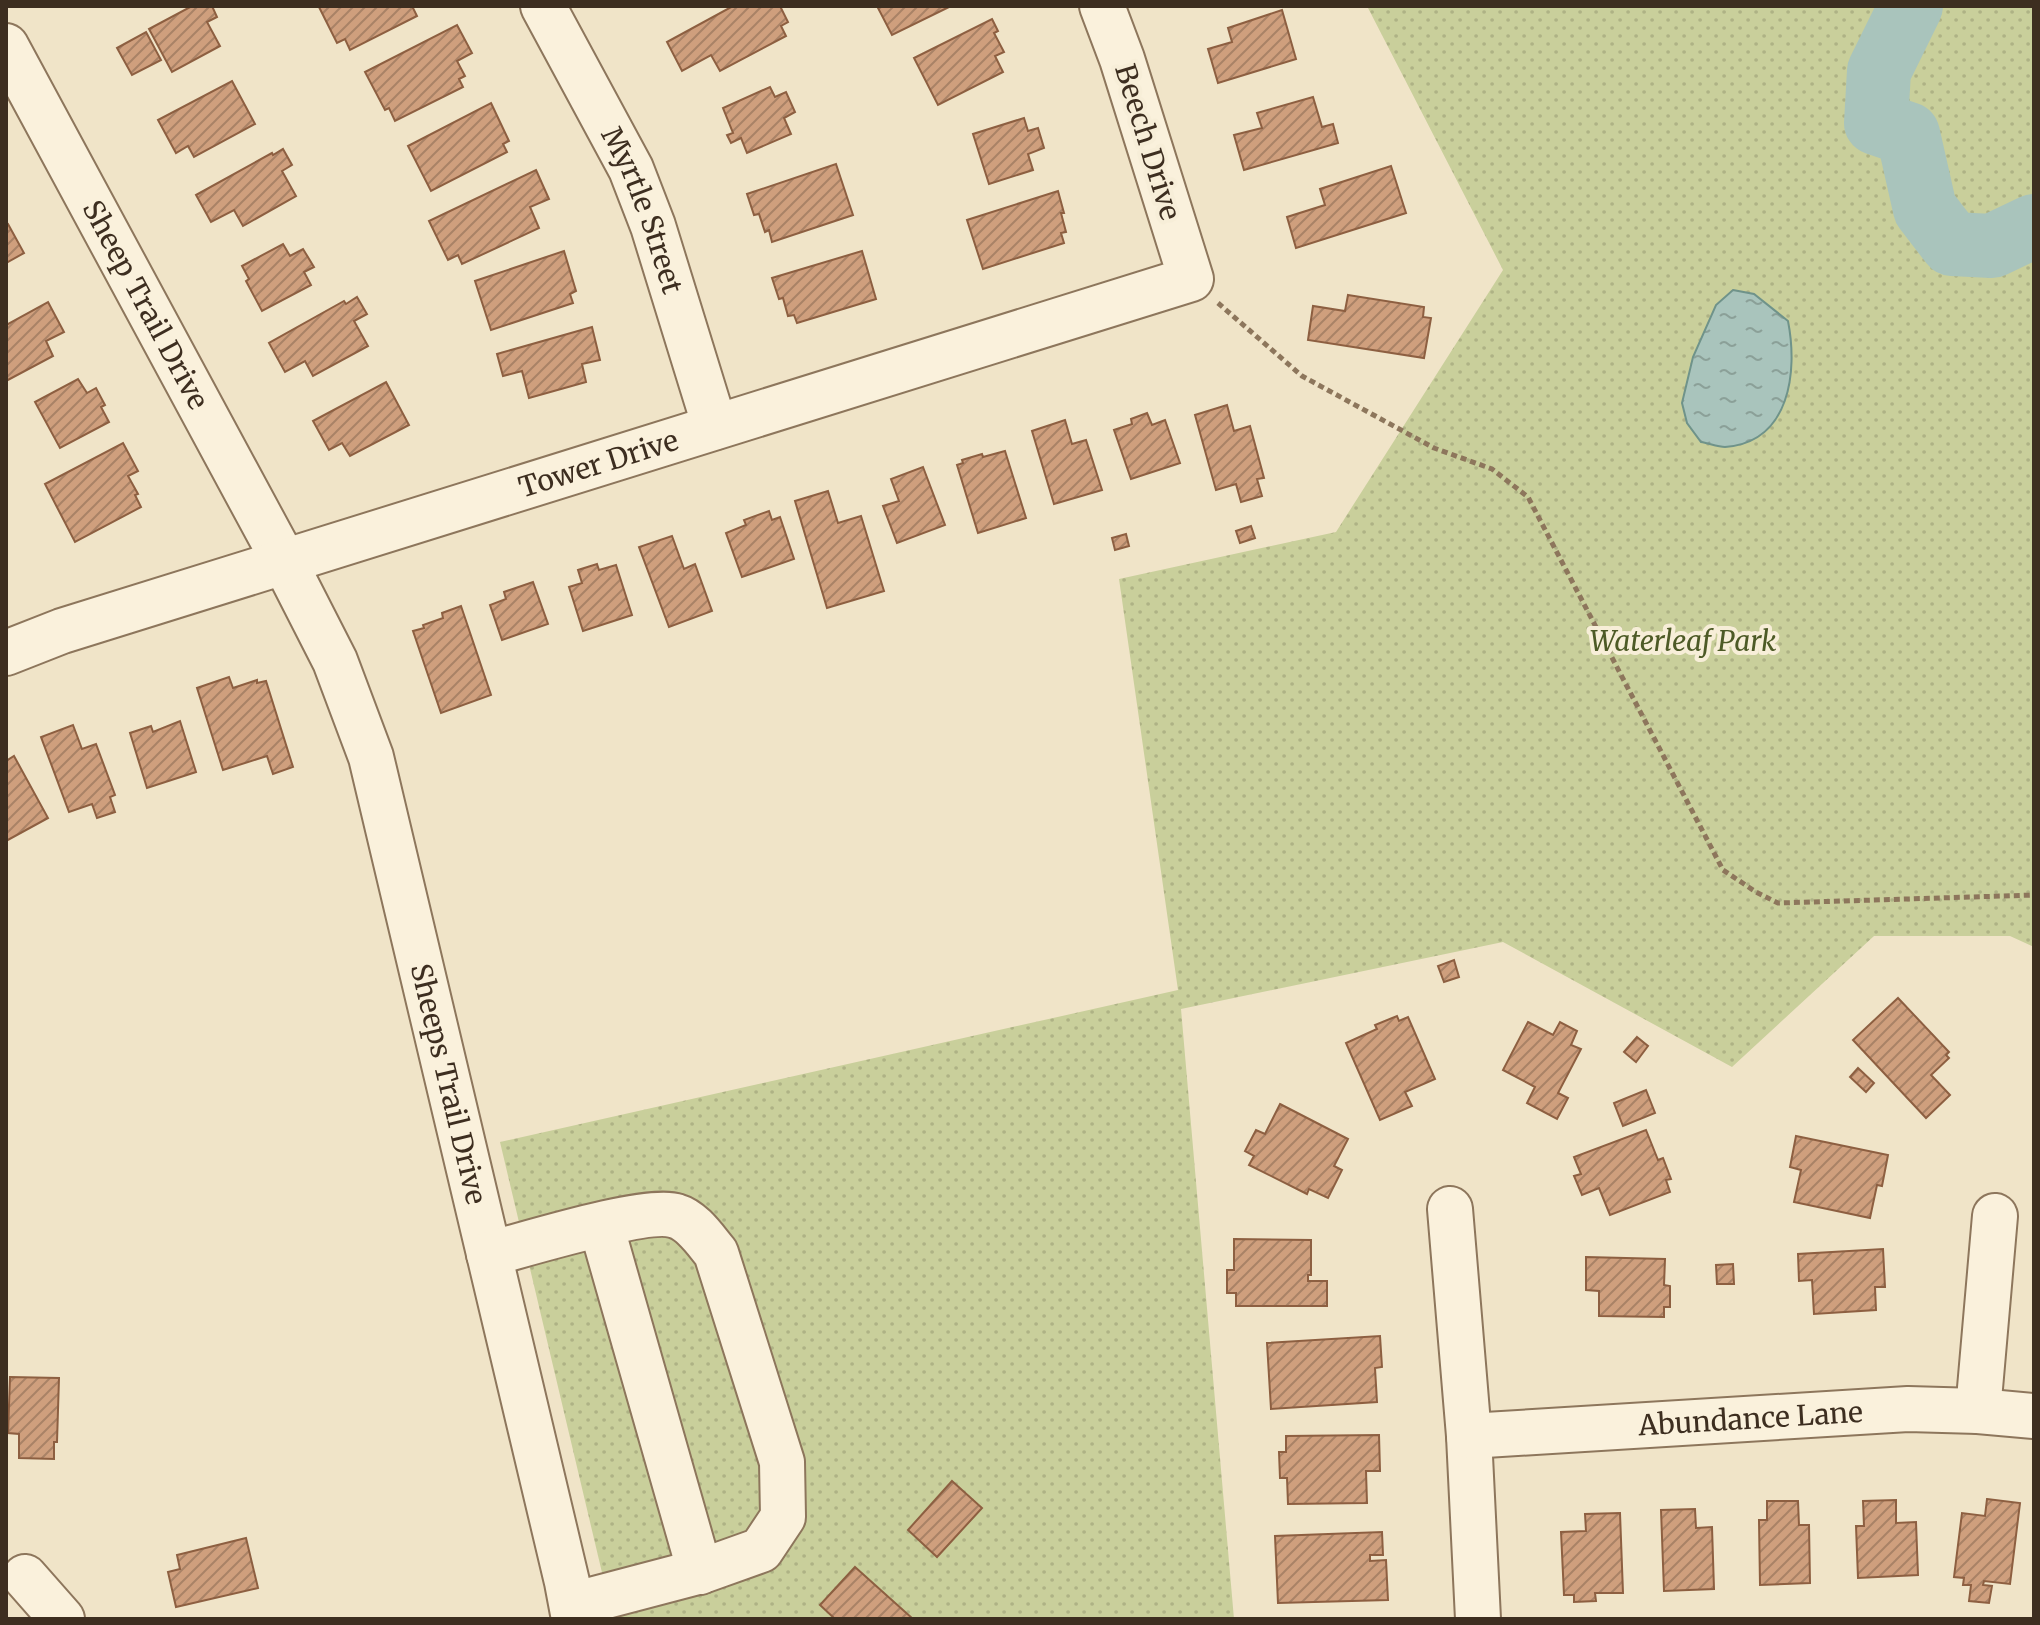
<svg xmlns="http://www.w3.org/2000/svg" width="2040" height="1625" font-family="Merriweather,serif">
	<style>
		.park { fill: url(#park-dots) }
		.water { fill: url(#water-ripples); stroke: #6f938a; stroke-width: 2 }
		.lines { fill: none; stroke-linecap: round; stroke-linejoin: round }
		.river { stroke: #a9c4bc; stroke-width: 64 }
		.building { fill: url(#building-hatch); stroke: #8d5f41; stroke-width: 2 }
		.minor-casing { stroke: #8d765c; stroke-width: 48 }
		.path { stroke: #8d765c; stroke-width: 5; stroke-dasharray: 6 4; stroke-linecap: butt }
		.minor { stroke: #faf1dc; stroke-width: 44 }
		.labels { text-anchor: middle; dominant-baseline: central; stroke-width: 8; stroke-linejoin: round; paint-order: stroke }
		.street-label { font-size: 28px; fill: #3d2e20; stroke: #f7eed8 }
		.park-label { font-size: 28px; font-style: italic; fill: #4d5a26; stroke: #f7eed8 }
	</style>
	<defs>
		<pattern id="park-dots" width="8" height="8" patternUnits="userSpaceOnUse" patternTransform="scale(2)"><rect width="8" height="8" fill="#c9cf9b"/><path d="M2 2h.1M6 6h.1" fill="none" stroke="#aeb285" stroke-width="1.8" stroke-linecap="round"/></pattern>
		<pattern id="water-ripples" width="26" height="14" patternUnits="userSpaceOnUse" patternTransform="scale(2)"><rect width="26" height="14" fill="#a9c4bc"/><path d="M2 4q2-2 4 0t4 0M15 11q2-2 4 0t4 0" fill="none" stroke="#8ba098"/></pattern>
		<pattern id="building-hatch" width="6" height="6" patternUnits="userSpaceOnUse" patternTransform="scale(2)"><rect width="6" height="6" fill="#cf9f7d"/><path d="M-1 1l2-2M0 6l6-6M5 7l2-2" fill="none" stroke="#a98266"/></pattern>
	</defs>
	<rect width="100%" height="100%" fill="#f0e4c8"/>
	<polygon class="park" points="1367,6 2034,6 2034,947 2010,936 1874,936 1732,1067 1503,942 1181,1009 1234,1619 613,1619 500,1142 1178,990 1119,579 1336,532 1503,270"/>
	<path class="water" d="M1733 290 1754 294 1788 321C1798 372 1790 442 1725 447 1718 447 1708 443 1701 442L1687 423 1682 403 1693 357 1716 305Z"/>
	<g class="lines">
		<polyline class="river" points="1911,6 1879,71 1876,123 1908,134 1925,209 1952,244 1992,246 2034,226"/>
	</g>
	<g class="building">
		<polygon points="192,6 212,6 217,17 207,22 220,46 172,72 149,29"/>
		<polygon points="322,6 412,6 417,16 350,50 345,39 337,43 319,7"/>
		<polygon points="733,6 780,6 788,22 781,26 786,36 720,71 711,55 682,71 667,42"/>
		<polygon points="877,6 951,6 892,35"/>
		<polygon points="1282,10 1296,59 1218,83 1208,49 1232,42 1228,28"/>
		<polygon points="992,19 998,31 994,33 1004,52 995,56 1003,72 938,105 914,58"/>
		<polygon points="457,25 472,53 457,61 465,76 459,79 463,87 395,121 389,108 385,110 365,72"/>
		<polygon points="146,32 161,60 132,75 117,48"/>
		<polygon points="232,81 255,124 194,157 188,146 176,153 158,120"/>
		<polygon points="770,87 775,97 786,92 795,112 784,118 791,134 747,153 741,138 731,143 727,135 733,133 723,108"/>
		<polygon points="1313,97 1322,127 1333,124 1338,143 1244,170 1234,135 1262,128 1257,113"/>
		<polygon points="491,103 509,141 503,144 507,152 431,191 408,146"/>
		<polygon points="1024,118 1028,131 1038,128 1044,148 1028,154 1033,170 989,184 973,134"/>
		<polygon points="283,149 292,165 282,171 296,196 243,226 234,210 211,222 196,195 272,153 273,155"/>
		<polygon points="836,164 853,215 772,242 769,230 765,232 759,214 754,215 747,194"/>
		<polygon points="1391,166 1406,213 1296,248 1287,217 1325,205 1320,189"/>
		<polygon points="536,170 549,199 530,207 539,228 462,264 458,255 448,260 429,221"/>
		<polygon points="1058,191 1064,213 1061,213 1066,232 1061,233 1064,243 983,269 967,220"/>
		<polygon points="8,224 24,253 6,263 6,225"/>
		<polygon points="283,244 290,256 303,249 314,267 304,272 311,285 262,311 246,281 249,279 242,266"/>
		<polygon points="564,251 576,291 570,294 573,303 491,330 475,281"/>
		<polygon points="862,251 876,299 797,323 794,315 788,316 783,298 779,299 772,278"/>
		<polygon points="1348,295 1424,307 1423,317 1431,318 1424,358 1308,340 1313,306 1345,311"/>
		<polygon points="357,297 367,314 354,321 368,346 313,376 305,361 285,372 269,343 344,301 346,304"/>
		<polygon points="48,302 64,332 46,341 53,356 6,381 6,325"/>
		<polygon points="592,327 600,360 582,364 586,382 529,398 522,371 503,376 497,354"/>
		<polygon points="78,379 87,393 96,388 105,405 101,407 109,422 60,448 35,402"/>
		<polygon points="386,382 409,425 350,456 342,443 329,450 313,421"/>
		<polygon points="1227,405 1234,431 1250,426 1264,478 1257,479 1262,496 1241,502 1236,484 1216,490 1195,415"/>
		<polygon points="1147,413 1152,425 1165,420 1180,463 1131,479 1114,430 1132,424 1131,419"/>
		<polygon points="1065,420 1072,444 1086,440 1102,490 1054,504 1032,431"/>
		<polygon points="123,443 138,471 128,476 138,494 135,495 141,507 75,542 45,484"/>
		<polygon points="1005,451 1026,518 978,533 957,465 963,463 962,460 982,454 983,457"/>
		<polygon points="923,467 945,525 897,543 883,506 899,501 891,479"/>
		<polygon points="828,491 838,523 861,516 884,591 827,608 795,501"/>
		<polygon points="769,511 772,520 780,517 794,559 742,577 726,533 746,525 744,520"/>
		<polygon points="1251,526 1255,538 1240,543 1236,531"/>
		<polygon points="1126,534 1129,546 1115,550 1112,538"/>
		<polygon points="672,536 684,569 695,564 712,611 669,627 639,547"/>
		<polygon points="597,564 599,570 616,565 632,615 583,631 569,587 582,583 578,570"/>
		<polygon points="533,582 548,624 502,640 490,605 506,599 504,592"/>
		<polygon points="461,606 491,695 441,713 413,631 424,628 423,625 443,618 442,613"/>
		<polygon points="229,677 233,688 257,680 257,683 266,681 293,767 273,774 267,756 223,770 197,688"/>
		<polygon points="180,721 196,772 147,788 130,733 151,726 153,732"/>
		<polygon points="73,725 82,749 96,744 115,795 110,797 115,812 97,818 92,804 69,812 41,737"/>
		<polygon points="14,756 48,818 6,841 6,761"/>
		<polygon points="1454,960 1459,977 1444,982 1438,966"/>
		<polygon points="1898,998 1949,1052 1946,1055 1949,1058 1931,1075 1950,1095 1926,1118 1853,1040"/>
		<polygon points="1397,1016 1399,1021 1408,1017 1435,1079 1405,1092 1412,1106 1380,1120 1346,1043 1377,1029 1375,1025"/>
		<polygon points="1528,1022 1553,1035 1560,1022 1577,1031 1571,1045 1581,1049 1558,1093 1568,1098 1557,1119 1527,1103 1535,1087 1503,1070"/>
		<polygon points="1637,1037 1648,1046 1636,1062 1624,1052"/>
		<polygon points="1858,1068 1874,1083 1866,1092 1850,1077"/>
		<polygon points="1646,1090 1655,1113 1623,1126 1614,1103"/>
		<polygon points="1280,1104 1348,1139 1334,1166 1342,1170 1328,1198 1309,1189 1307,1194 1249,1165 1254,1156 1245,1151 1256,1130 1265,1134"/>
		<polygon points="1646,1130 1658,1160 1663,1158 1671,1179 1666,1180 1670,1192 1610,1215 1599,1188 1582,1195 1574,1176 1581,1174 1574,1157"/>
		<polygon points="1796,1136 1888,1155 1882,1186 1877,1185 1870,1218 1794,1202 1801,1170 1790,1167"/>
		<polygon points="1234,1239 1311,1240 1311,1275 1308,1275 1308,1281 1327,1281 1327,1306 1236,1306 1236,1293 1227,1293 1227,1270 1234,1270"/>
		<polygon points="1883,1249 1885,1287 1875,1287 1876,1310 1814,1314 1812,1280 1799,1281 1798,1254"/>
		<polygon points="1586,1257 1665,1259 1664,1285 1670,1286 1670,1307 1664,1307 1664,1317 1599,1316 1599,1291 1586,1290"/>
		<polygon points="1733,1264 1734,1284 1717,1284 1716,1265"/>
		<polygon points="1380,1336 1382,1367 1375,1368 1377,1402 1271,1409 1267,1343"/>
		<polygon points="10,1377 59,1378 57,1442 54,1442 54,1459 19,1458 19,1434 8,1433"/>
		<polygon points="1379,1435 1380,1471 1366,1471 1367,1503 1288,1504 1287,1478 1280,1478 1279,1452 1286,1452 1286,1436"/>
		<polygon points="952,1481 982,1508 937,1557 908,1530"/>
		<polygon points="1987,1499 2020,1503 2010,1584 1984,1581 1983,1585 1992,1586 1989,1603 1969,1601 1971,1585 1963,1585 1964,1578 1954,1577 1962,1513 1985,1516"/>
		<polygon points="1896,1500 1896,1523 1916,1522 1918,1575 1858,1578 1856,1526 1864,1526 1863,1501"/>
		<polygon points="1767,1501 1798,1501 1799,1525 1809,1525 1810,1583 1760,1585 1759,1520 1767,1520"/>
		<polygon points="1695,1509 1696,1528 1712,1527 1714,1589 1664,1591 1661,1510"/>
		<polygon points="1620,1513 1623,1593 1595,1593 1596,1601 1574,1602 1574,1595 1564,1595 1561,1532 1586,1531 1585,1514"/>
		<polygon points="1382,1532 1383,1555 1370,1555 1370,1561 1386,1560 1388,1600 1278,1603 1275,1536"/>
		<polygon points="246,1538 258,1588 176,1607 168,1572 180,1569 177,1555"/>
		<polygon points="855,1567 913,1619 835,1619 820,1605"/>
	</g>
	<g class="lines">
		<defs>
			<g id="minor">
				<path id="s1" d="M543 6 631 169 653 226 715 427"/>
				<path id="s2" d="M6 46 285 563 335 661 371 757 567 1582 574 1619"/>
				<path id="s3" d="M6 653 62 631 1191 279 1122 59 1102 6"/>
				<polyline points="1450,1209 1469,1436 1478,1619"/>
				<polyline points="601,1225 700,1572"/>
				<path d="M489 1254C524 1245 648 1206 676 1216 693 1221 705 1240 716 1253L782 1462 783 1517 761 1550 705 1570 572 1605"/>
				<polyline points="1978,1411 1995,1216"/>
				<path id="s4" d="M1469 1436 1908 1409 1978 1411 2034 1416"/>
				<polyline points="25,1577 62,1619"/>
			</g>
		</defs>
		<use href="#minor" class="minor-casing"/>
		<polyline class="path" points="1218,303 1302,376 1434,448 1492,469 1528,497 1723,870 1756,892 1778,903 2034,895"/>
		<use href="#minor" class="minor"/>
	</g>
	<g class="labels">
		<g class="street-label">
			<text transform="translate(1148 142) rotate(73)">Beech Drive</text>
			<text stroke="none"><textPath href="#s1" startOffset="228">Myrtle Street</textPath></text>
			<text stroke="none"><textPath href="#s2" startOffset="294">Sheep Trail Drive</textPath></text>
			<text stroke="none"><textPath href="#s3" startOffset="622">Tower Drive</textPath></text>
			<text stroke="none"><textPath href="#s2" startOffset="1136">Sheeps Trail Drive</textPath></text>
			<text stroke="none"><textPath href="#s4" startOffset="282">Abundance Lane</textPath></text>
		</g>
		<g class="park-label">
			<text x="1683" y="641">Waterleaf Park</text>
		</g>
	</g>
	<rect width="2040" height="1625" fill="none" stroke="#3d2e20" stroke-width="16"/>
</svg>
